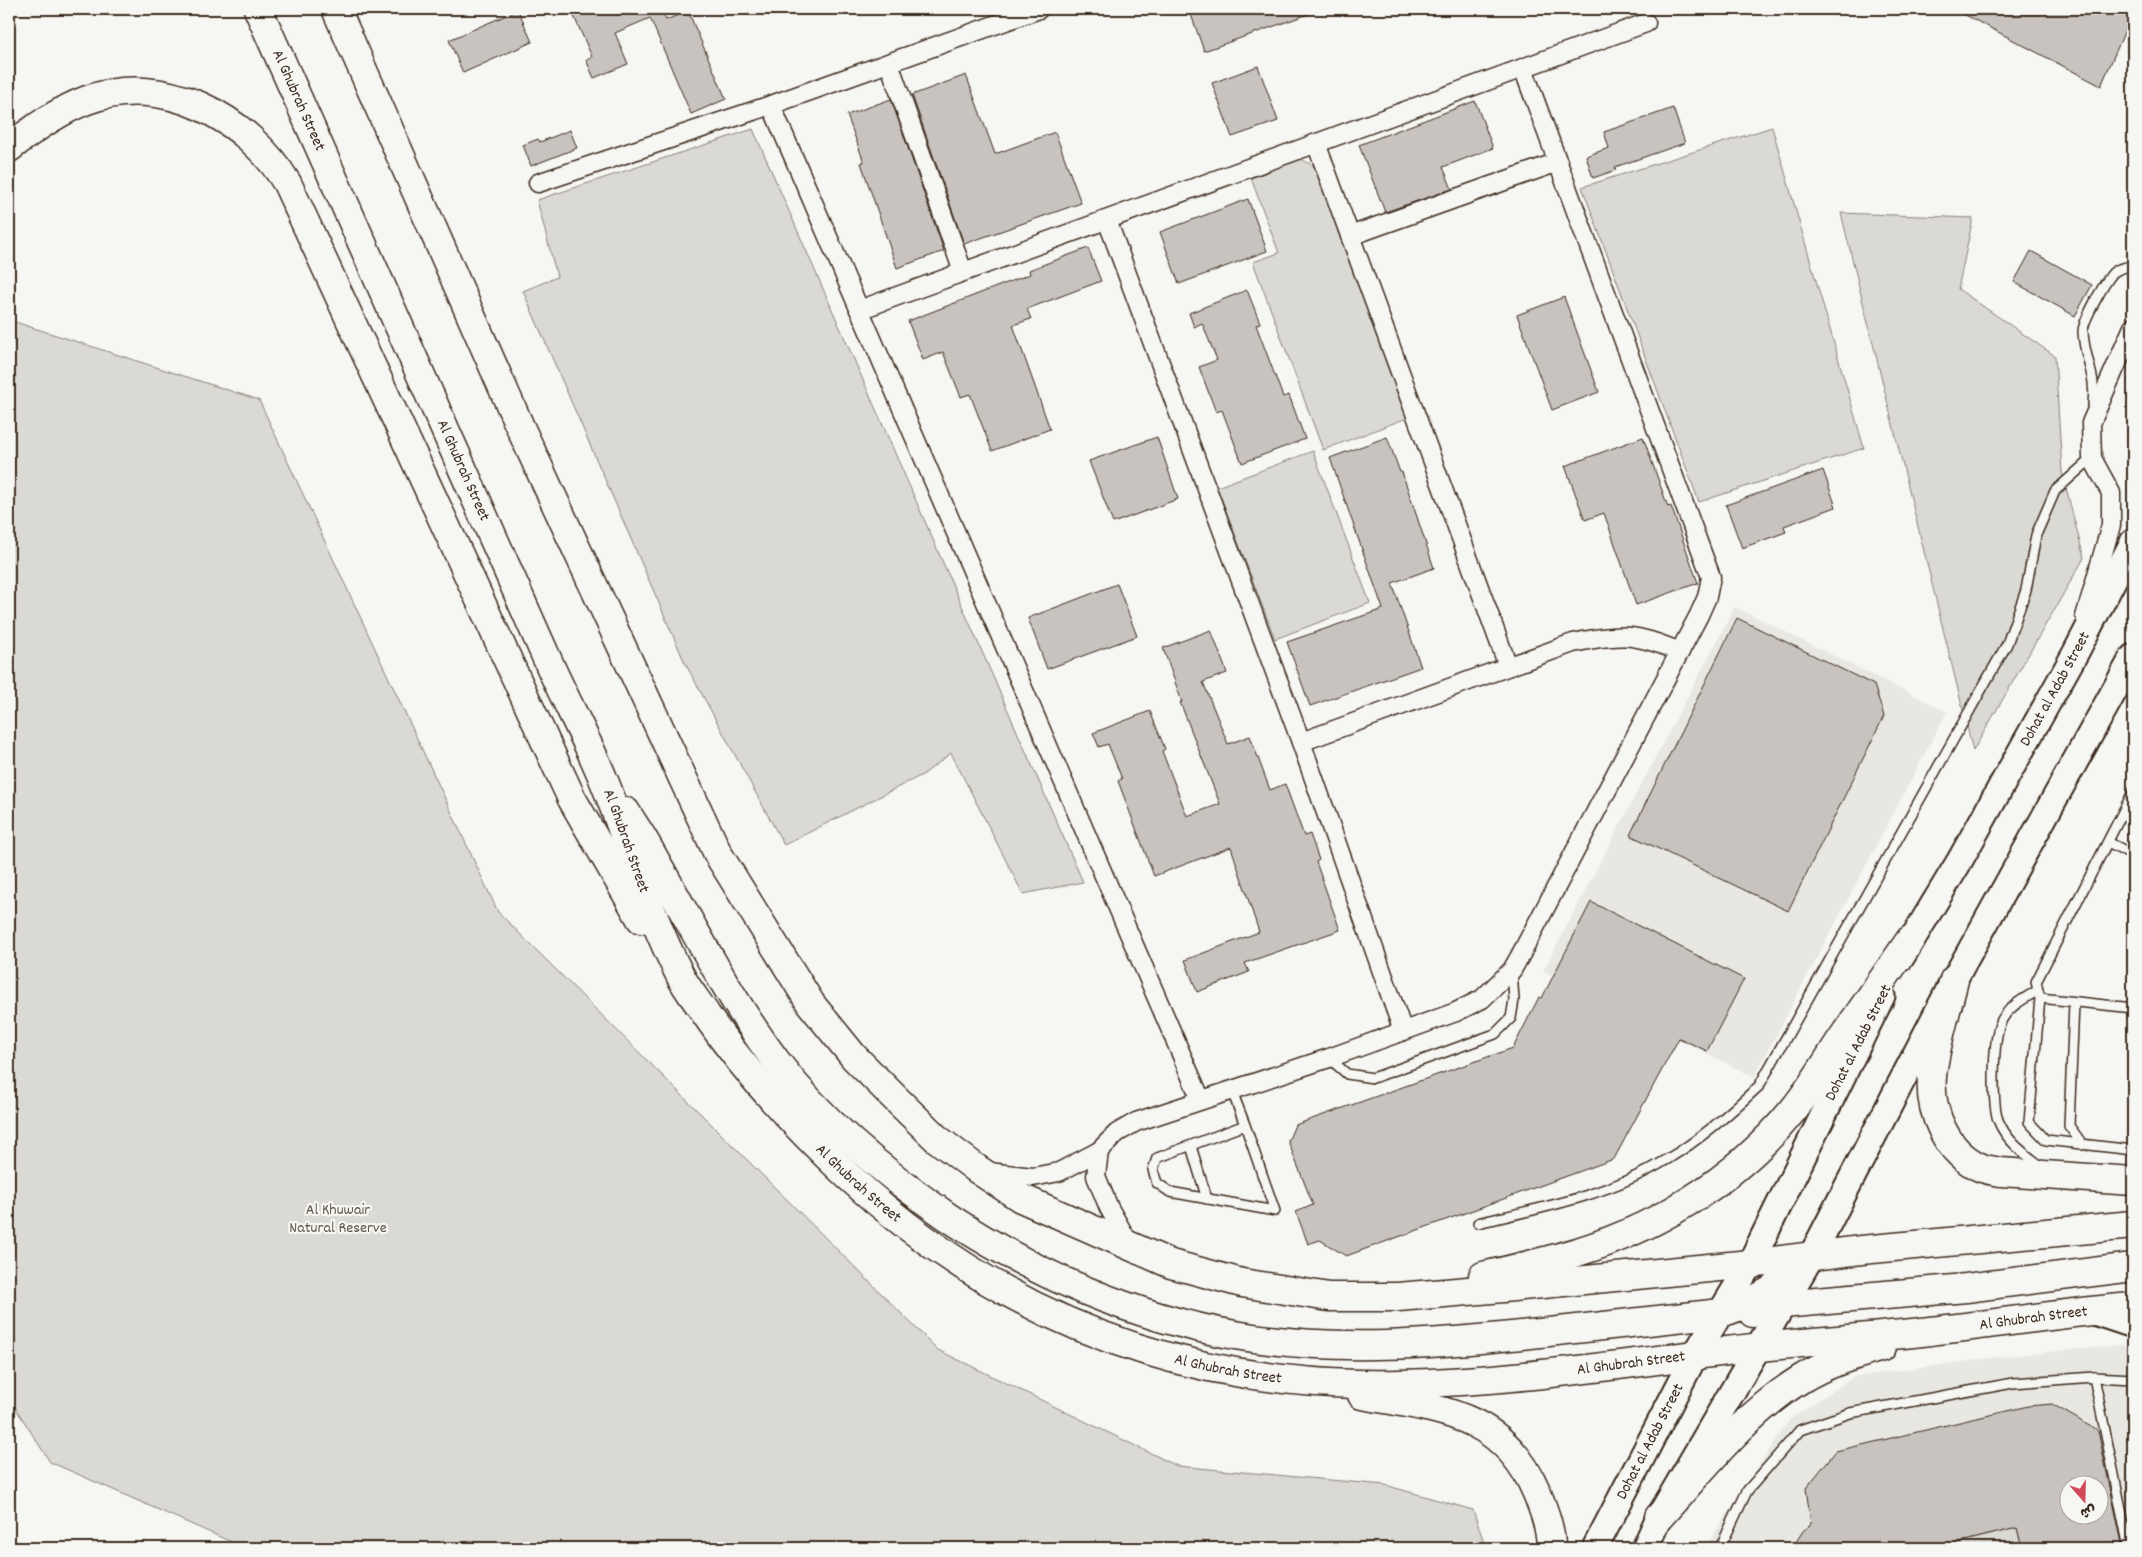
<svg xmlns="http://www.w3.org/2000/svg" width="2142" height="1557" font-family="Dekko,'Playpen Sans Arabic',sans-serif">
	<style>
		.built { fill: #e8e7e2; fill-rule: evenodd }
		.green { fill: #dad9d3; stroke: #8a8278 }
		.building { fill: #c8c3be; stroke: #3b2a1e; fill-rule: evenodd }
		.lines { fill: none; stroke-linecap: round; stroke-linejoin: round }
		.lane-casing { stroke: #3b2a1e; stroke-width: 12 }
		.street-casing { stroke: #3b2a1e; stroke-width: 21 }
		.secondary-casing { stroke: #3b2a1e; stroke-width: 29 }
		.primary-casing { stroke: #3b2a1e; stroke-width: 31 }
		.lane { stroke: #f6f6f2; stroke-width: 9 }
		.street { stroke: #f6f6f2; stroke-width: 18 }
		.secondary { stroke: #f6f6f2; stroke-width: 25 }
		.primary { stroke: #f6f6f2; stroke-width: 28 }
		.labels { text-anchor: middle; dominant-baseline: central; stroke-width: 4.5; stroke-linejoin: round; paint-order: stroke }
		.street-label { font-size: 16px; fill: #3b2a1e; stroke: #f6f6f2 }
		.park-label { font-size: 16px; fill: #63564b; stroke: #f6f6f2 }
	</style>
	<rect width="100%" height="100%" fill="#f6f6f2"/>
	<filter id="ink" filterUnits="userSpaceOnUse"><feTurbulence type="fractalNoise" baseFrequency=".02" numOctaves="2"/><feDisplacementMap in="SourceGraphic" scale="10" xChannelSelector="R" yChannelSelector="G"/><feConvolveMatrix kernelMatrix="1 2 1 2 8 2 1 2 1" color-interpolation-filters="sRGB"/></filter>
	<g filter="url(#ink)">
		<g class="built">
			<polygon points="1735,607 1947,712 1754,1077 1543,971"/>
			<path d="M2133 1344V1548H1705L1789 1420 1853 1377 1997 1357ZM2070 1484H2100V1514H2070Z"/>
		</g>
		<g class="green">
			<polygon points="1772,127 1864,448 1699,502 1582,187"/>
			<polygon points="753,129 1083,882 1023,894 951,753 924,774 784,845 685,663 523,291 557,277 537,200"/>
			<polygon points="1295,156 1314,166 1407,418 1323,450 1253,262 1279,253 1249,173"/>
			<polygon points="1841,213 1973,218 1958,289 2055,356 2062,472 2084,558 1973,751"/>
			<polygon points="9,320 259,400 498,912 938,1350 1177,1466 1385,1485 1473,1510 1486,1548 245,1548 50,1462 9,1398"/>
			<polygon points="1313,451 1370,603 1275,639 1217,487"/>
			<polygon points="2017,1528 2022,1548 1936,1548"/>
		</g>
		<g class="building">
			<polygon points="586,9 670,9 663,12 666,20 688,11 726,99 691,114 650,18 615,33 628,64 594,78 586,60 592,57 573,14"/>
			<polygon points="1189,9 1317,9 1317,11 1204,51"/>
			<polygon points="1954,9 2133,9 2133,12 2101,86"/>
			<polygon points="518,10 532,42 463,73 449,40"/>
			<polygon points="1258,66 1278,121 1232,137 1212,83"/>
			<polygon points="966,75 995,154 1055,132 1081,203 964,244 912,95"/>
			<polygon points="891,99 944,251 897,268 861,163 864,162 847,115"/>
			<polygon points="1475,101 1493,148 1443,167 1452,189 1385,212 1359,145"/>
			<polygon points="1673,108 1685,143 1615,167 1616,170 1593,178 1586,156 1609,148 1604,132"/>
			<polygon points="570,130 577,148 531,166 523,145 538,139 540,142"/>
			<polygon points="1248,199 1267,251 1179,284 1160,232"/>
			<polygon points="1088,248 1101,281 1027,309 1031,319 1013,325 1050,429 992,451 970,394 961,397 943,352 923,360 908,321 1030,274 1029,270"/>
			<polygon points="2031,251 2092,285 2075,316 2014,282"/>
			<polygon points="1247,290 1260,323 1256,325 1283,397 1289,395 1305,439 1242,463 1222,410 1216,412 1199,367 1217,360 1202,323 1194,327 1189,313"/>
			<polygon points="1564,297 1599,392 1552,410 1517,315"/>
			<polygon points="1157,437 1178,499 1113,523 1089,461"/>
			<polygon points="1387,437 1400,472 1402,472 1434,568 1392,583 1421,667 1310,706 1287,642 1383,609 1330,458"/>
			<polygon points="1643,437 1668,507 1671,506 1698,583 1636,605 1604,513 1585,520 1565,466"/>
			<polygon points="1823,470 1836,507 1784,526 1786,532 1742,548 1726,505"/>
			<polygon points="1117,584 1137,636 1047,669 1028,618"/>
			<polygon points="1737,618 1874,685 1884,716 1788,911 1630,835"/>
			<polygon points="1211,630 1227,673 1203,682 1228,744 1250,736 1270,790 1285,784 1304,836 1310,834 1319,860 1316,862 1340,930 1245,963 1249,972 1197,992 1185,960 1259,932 1231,847 1154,876 1118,781 1122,779 1108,744 1099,747 1093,733 1150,711 1165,749 1162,751 1187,816 1220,804 1180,702 1182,702 1163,648"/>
			<polygon points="1591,902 1744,979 1707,1051 1679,1038 1614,1159 1346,1256 1320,1240 1308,1244 1296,1212 1313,1205 1288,1141 1295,1125 1513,1048 1539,997 1542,998"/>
			<path d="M2052 1404 2098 1431 2123 1548H2022L2017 1528 1936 1548H1792L1803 1531 1811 1524 1806 1488 1836 1451 2028 1406ZM2070 1484H2100V1514H2070Z"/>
		</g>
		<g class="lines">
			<defs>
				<g id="lane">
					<path d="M2093 404C2097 376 2084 358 2083 332 2082 322 2105 282 2112 274 2117 268 2126 267 2133 266"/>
					<polyline points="2133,792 2036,982 2040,998 2029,1122 2046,1140 2133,1150"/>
					<polyline points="2108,842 2133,855"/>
					<path d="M2037 991C2023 999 2006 1008 2000 1024 1993 1042 1992 1102 1998 1120 2006 1141 2025 1154 2042 1167"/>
					<polyline points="2040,998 2133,1008"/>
					<polyline points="2074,1003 2069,1126 2083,1145"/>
					<polyline points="1329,1058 1347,1074 1373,1078 1495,1034 1511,1018 1514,1000 1512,971"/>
					<polyline points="1232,1091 1245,1125 1157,1158 1153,1170 1157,1183 1170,1192 1275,1211 1245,1125"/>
					<polyline points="1191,1146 1207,1199"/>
					<path d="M1478 1223C1541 1208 1610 1195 1666 1160 1700 1140 1730 1113 1759 1086L2007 644 2026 590 2036 535 2055 491 2092 458"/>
					<polyline points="2094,1377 2133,1379"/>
					<polyline points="1720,1548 1747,1491 1800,1430 1850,1413 2013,1383 2094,1377 2129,1548"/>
				</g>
				<g id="street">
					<polyline points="889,63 963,272"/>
					<polyline points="771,105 1201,1100"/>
					<polyline points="1316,143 1508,666"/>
					<polyline points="538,183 771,105 1039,9"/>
					<polyline points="1107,220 1301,742 1403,1031"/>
					<polyline points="1350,236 1558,162"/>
					<polyline points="859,310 1646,23"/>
					<polyline points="2085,617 2111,525 2111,493 2092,458 2091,423 2133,327"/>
					<path d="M1301 742 1573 643C1619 633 1636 633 1680 652"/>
					<polyline points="1099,1151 1096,1176 1109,1208 1130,1245"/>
					<polyline points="989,1172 1033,1177 1059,1172 1099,1151 1117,1133 1136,1122 1329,1058 1456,1012 1482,999 1512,970 1520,956 1699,615 1707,597 1711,577 1523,68"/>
				</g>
				<g id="secondary">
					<path id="s1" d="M1901 958 1959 862 2076 652 2133 542"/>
					<polyline points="2094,1312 2133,1325"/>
					<path id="s2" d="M1595 1548 1695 1355 1750 1264 1882 996"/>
					<polyline points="1645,1548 1659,1517 1812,1255 1954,980 2133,657"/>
				</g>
				<g id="primary">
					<path id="s3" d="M258 9 552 670C568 705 587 740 602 776 629 841 647 912 680 975 687 989 698 1002 707 1016 747 1075 796 1127 848 1176 992 1309 1162 1380 1359 1384 1481 1386 1606 1366 1727 1351 1794 1342 1863 1339 1930 1331 1998 1324 2066 1312 2133 1307"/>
					<polyline points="336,9 520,427 718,854 811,1004 854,1057 897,1100 936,1138 977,1169 1021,1198 1171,1264 1242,1283 1329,1297 1398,1297 1503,1288 1750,1264 1861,1250 2133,1225"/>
					<path d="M9 148C33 129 58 111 87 100 163 72 247 117 287 183L572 799 641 919"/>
					<path d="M626 812 642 837C686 913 726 995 779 1065 825 1125 887 1175 948 1217 1034 1274 1133 1317 1235 1335 1335 1353 1439 1344 1540 1333 1600 1326 1660 1320 1721 1313 1758 1301 1785 1285 1812 1255"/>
					<path d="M1954 980C1947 1009 1934 1049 1932 1077 1929 1112 1947 1154 1982 1168 1988 1170 1995 1171 2001 1172L2133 1181"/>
					<path d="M1483 1276C1509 1270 1535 1264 1560 1257 1650 1233 1735 1182 1794 1109 1811 1088 1826 1063 1841 1040 1864 1007 1887 973 1910 940"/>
					<polyline points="1753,1313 1782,1304 1966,1288 2133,1267"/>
					<path d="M1362 1395C1437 1409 1503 1412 1537 1493 1544 1511 1551 1529 1551 1548"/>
					<path d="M1659 1517C1703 1469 1745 1414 1801 1379 1825 1364 1854 1355 1882 1347"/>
				</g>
			</defs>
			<use href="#lane" class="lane-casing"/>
			<use href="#street" class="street-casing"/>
			<use href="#secondary" class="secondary-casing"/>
			<use href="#primary" class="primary-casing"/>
			<use href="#lane" class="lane"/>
			<use href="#street" class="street"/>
			<use href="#secondary" class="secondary"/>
			<use href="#primary" class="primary"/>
		</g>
	</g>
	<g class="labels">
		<g class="street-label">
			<text stroke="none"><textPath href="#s3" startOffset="100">Al Ghubrah Street</textPath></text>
			<text stroke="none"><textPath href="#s3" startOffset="505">Al Ghubrah Street</textPath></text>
			<text stroke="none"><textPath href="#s1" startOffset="310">Dohat al Adab Street</textPath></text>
			<text stroke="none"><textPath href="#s3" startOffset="910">Al Ghubrah Street</textPath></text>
			<text transform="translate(1859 1043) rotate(-63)">Dohat al Adab Street</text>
			<text stroke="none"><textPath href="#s3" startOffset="1330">Al Ghubrah Street</textPath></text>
			<text stroke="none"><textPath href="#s3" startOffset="2560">Al Ghubrah Street</textPath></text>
			<text stroke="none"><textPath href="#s3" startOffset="2155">Al Ghubrah Street</textPath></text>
			<text stroke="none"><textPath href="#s3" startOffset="1750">Al Ghubrah Street</textPath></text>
			<text stroke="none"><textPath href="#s2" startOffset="120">Dohat al Adab Street</textPath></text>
		</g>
		<g class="park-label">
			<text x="338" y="1210">Al Khuwair<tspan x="338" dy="18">Natural Reserve</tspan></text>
		</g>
	</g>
	<rect width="2142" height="1557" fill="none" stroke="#f6f6f2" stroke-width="30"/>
	<rect x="15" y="15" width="2112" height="1527" fill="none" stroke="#3b2a1e" stroke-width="2" filter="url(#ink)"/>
	<g transform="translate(2084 1500) rotate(160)"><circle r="24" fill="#f6f6f2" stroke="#aba49d"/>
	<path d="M0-4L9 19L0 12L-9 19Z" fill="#d1495b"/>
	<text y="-8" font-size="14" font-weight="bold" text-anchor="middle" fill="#3b2a1e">ش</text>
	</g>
</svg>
